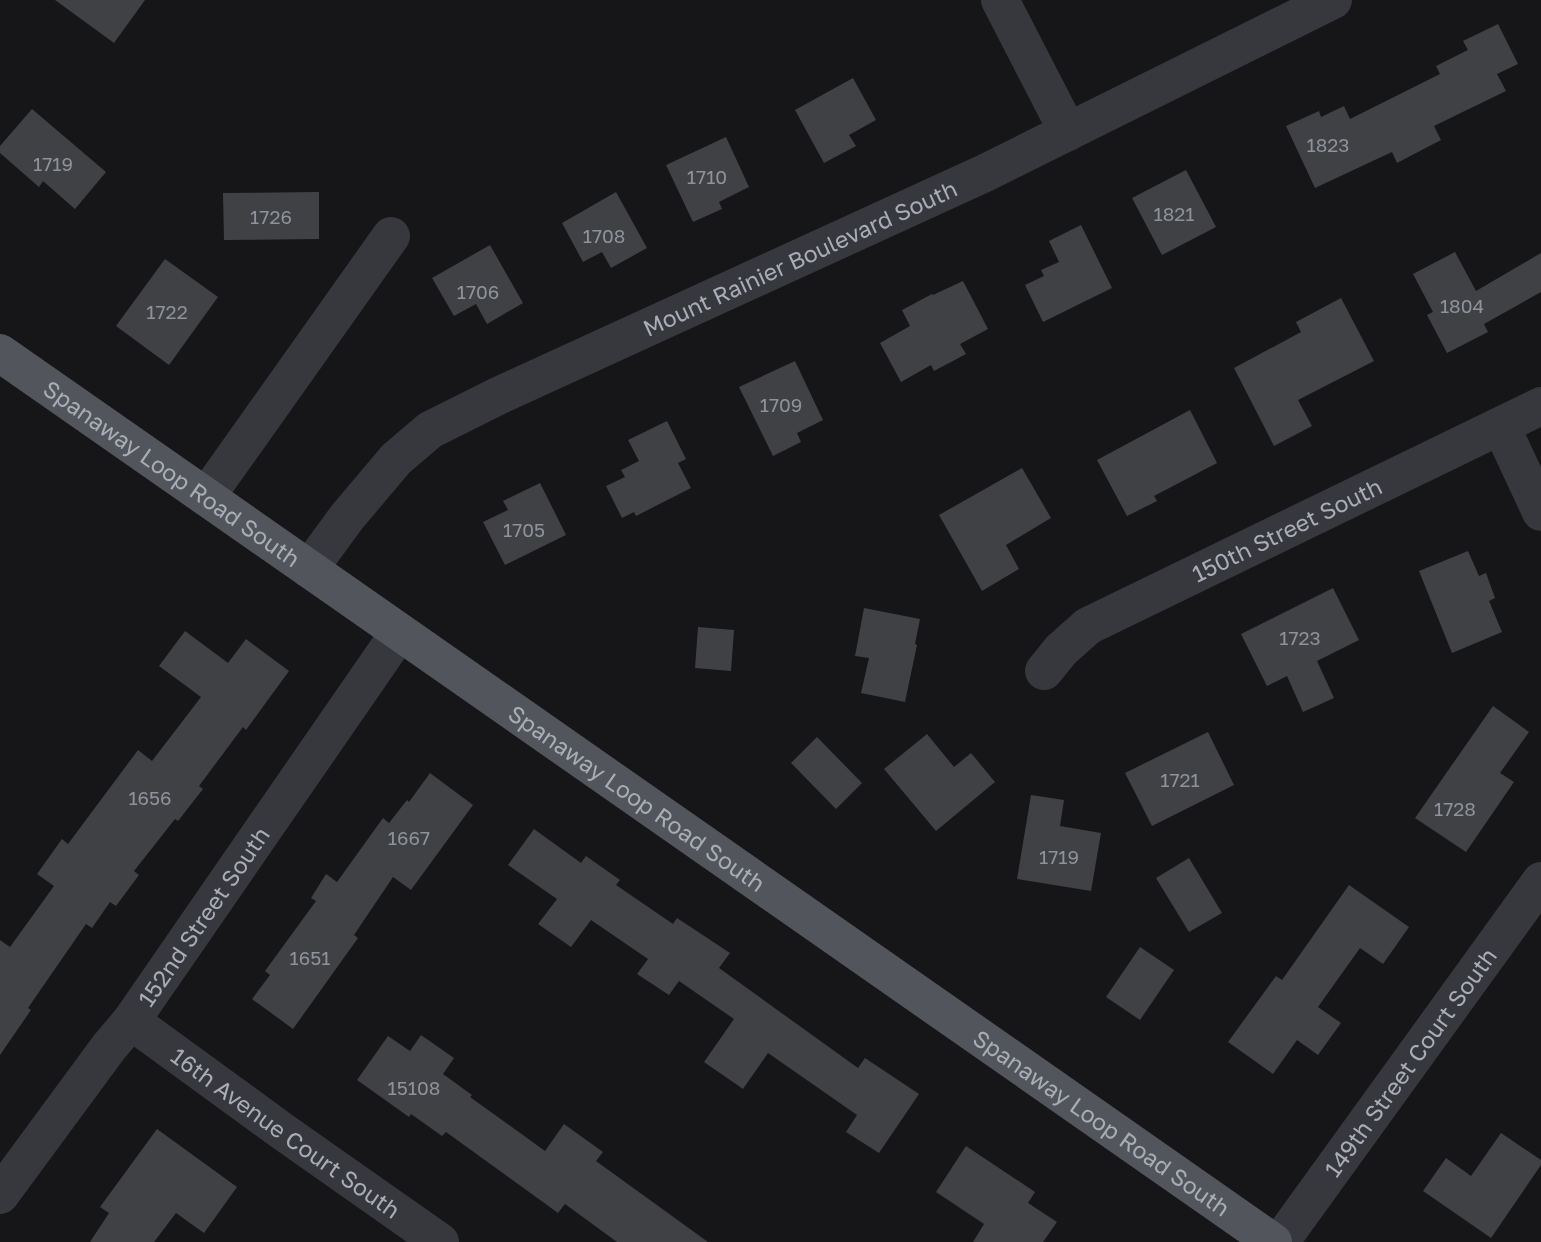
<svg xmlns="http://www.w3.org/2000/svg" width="1541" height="1242" font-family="'Golos Text',sans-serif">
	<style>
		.building { fill: #404145 }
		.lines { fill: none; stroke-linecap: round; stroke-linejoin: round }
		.minor { stroke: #37383d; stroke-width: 38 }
		.major { stroke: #53555c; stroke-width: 38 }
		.labels { text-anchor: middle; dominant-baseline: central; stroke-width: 5; stroke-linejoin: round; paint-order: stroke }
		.number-label { font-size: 19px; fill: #8e929b }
		.street-label { font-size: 23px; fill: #a8adb8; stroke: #111113 }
	</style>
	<rect width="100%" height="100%" fill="#161618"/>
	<g class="building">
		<polygon points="55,0 145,0 114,43"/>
		<polygon points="1498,24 1518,64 1497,74 1506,91 1434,126 1441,140 1397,163 1392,152 1315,188 1286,126 1319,111 1321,117 1344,106 1350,119 1440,74 1436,66 1468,50 1463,41"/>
		<polygon points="853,78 876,120 849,135 856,146 824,163 795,110"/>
		<polygon points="32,109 106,172 75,209 43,181 39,187 0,153 0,146"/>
		<polygon points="726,137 749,187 719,202 722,209 693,222 666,165"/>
		<polygon points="1186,170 1216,227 1162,255 1132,198"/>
		<polygon points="319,192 319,239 224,240 223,193"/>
		<polygon points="616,192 647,248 611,268 602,252 583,262 562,223"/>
		<polygon points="1081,225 1112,288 1043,322 1025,285 1044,276 1041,270 1059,262 1049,241"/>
		<polygon points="490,245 523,303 487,324 476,304 454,316 432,278"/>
		<polygon points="1455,252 1476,291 1541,253 1541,292 1484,324 1488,332 1447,353 1427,315 1433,312 1413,274"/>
		<polygon points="165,259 218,297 169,365 116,326"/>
		<polygon points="963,281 988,329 960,344 966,354 934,371 931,365 901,382 880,343 910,326 902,310 932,294 933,295"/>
		<polygon points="1341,298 1374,361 1298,400 1312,426 1274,446 1234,368 1301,332 1296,322"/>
		<polygon points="795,361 823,420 797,433 801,442 773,456 739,387"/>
		<polygon points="1190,410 1217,463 1154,496 1157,501 1127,516 1097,460"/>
		<polygon points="667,421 686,459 678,463 691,488 636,516 634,512 622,518 606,486 625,477 621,470 639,461 628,440"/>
		<polygon points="1022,468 1051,518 1006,545 1019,569 982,591 939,515"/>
		<polygon points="540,483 566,535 505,565 483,522 508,510 503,501"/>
		<polygon points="1468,551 1479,576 1486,573 1495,598 1489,601 1502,632 1452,653 1419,571"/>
		<polygon points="1333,588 1359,640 1317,661 1334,698 1303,712 1287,676 1267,686 1241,634"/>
		<polygon points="864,608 920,619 915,644 917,645 905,702 861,693 869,658 855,656"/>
		<polygon points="698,627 734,630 731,671 695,668"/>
		<polygon points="185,631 228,663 246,639 289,671 246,730 243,727 199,786 203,789 178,821 175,819 134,871 139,875 116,906 110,902 92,928 86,924 28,1008 31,1010 0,1055 0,940 10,947 54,886 37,874 62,839 68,844 138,750 152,761 201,697 159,666"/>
		<polygon points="1493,706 1529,732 1500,773 1514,782 1466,852 1415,818"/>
		<polygon points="1208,732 1234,785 1152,826 1125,773"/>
		<polygon points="927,734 954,767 971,753 995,782 936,831 884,769"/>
		<polygon points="817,737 862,783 836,809 791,763"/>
		<polygon points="430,773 473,805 411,890 393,877 354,935 358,938 293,1029 252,999 270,975 265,971 316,901 311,898 326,874 337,882 383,818 389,823 407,800 409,802"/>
		<polygon points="1031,795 1064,800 1060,826 1101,833 1091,891 1017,879"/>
		<polygon points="534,829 581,863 586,856 620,880 616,885 673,924 677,918 730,953 719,968 858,1068 865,1058 919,1094 879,1153 846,1132 857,1115 768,1053 743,1089 704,1062 734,1019 679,981 669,995 637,974 648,959 591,920 571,947 538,924 557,899 508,865"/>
		<polygon points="1189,858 1222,913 1189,932 1156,878"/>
		<polygon points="1349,885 1409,927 1383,964 1360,948 1318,1007 1341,1023 1318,1055 1297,1040 1273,1074 1228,1042 1276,976 1282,980"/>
		<polygon points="1140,947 1174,970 1140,1020 1106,997"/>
		<polygon points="421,1035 454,1058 443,1074 472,1095 470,1097 545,1151 564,1124 603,1152 596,1161 708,1242 617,1242 565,1204 558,1213 446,1132 442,1136 411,1114 409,1117 357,1080 388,1036 410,1051"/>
		<polygon points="157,1129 237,1187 204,1233 176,1213 154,1242 90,1242 109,1213 100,1207"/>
		<polygon points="1501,1133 1541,1160 1541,1165 1491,1238 1423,1191 1446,1158 1471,1176"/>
		<polygon points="966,1146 1035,1192 1028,1203 1057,1222 1043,1242 973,1242 984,1224 936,1192"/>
	</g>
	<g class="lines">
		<g class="minor">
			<polyline points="1000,0 1068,132"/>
			<polyline points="1501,426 1541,512"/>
			<polyline points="206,497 391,236"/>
			<path id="s1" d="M309 569 347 517 396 459 430 430 498 396 985 173 1333 0"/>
			<path id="s2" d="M1044 671 1061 650 1088 626 1541 406"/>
			<path id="s3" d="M131 1021 282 1131 440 1242"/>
			<path id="s4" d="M0 1195 109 1047 131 1021 399 633"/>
			<path id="s5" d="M1280 1242 1541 881"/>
		</g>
		<path class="major" id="s6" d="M0 353 1273 1242"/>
	</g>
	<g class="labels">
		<g class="number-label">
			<text x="1328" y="144">1823</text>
			<text x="53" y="163">1719</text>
			<text x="707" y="176">1710</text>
			<text x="1174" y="213">1821</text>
			<text x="271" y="216">1726</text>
			<text x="604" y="235">1708</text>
			<text x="478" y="291">1706</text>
			<text x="1462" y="305">1804</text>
			<text x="167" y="311">1722</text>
			<text x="781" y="404">1709</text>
			<text x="524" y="529">1705</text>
			<text x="1300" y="637">1723</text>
			<text x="1180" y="779">1721</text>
			<text x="150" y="797">1656</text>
			<text x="1455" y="808">1728</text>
			<text x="409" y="837">1667</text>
			<text x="1059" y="856">1719</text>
			<text x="310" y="957">1651</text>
			<text x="414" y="1087">15108</text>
		</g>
		<g class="street-label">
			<text stroke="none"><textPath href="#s1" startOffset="593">Mount Rainier Boulevard South</textPath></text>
			<text stroke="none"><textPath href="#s6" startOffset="210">Spanaway Loop Road South</textPath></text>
			<text stroke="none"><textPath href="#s2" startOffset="284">150th Street South</textPath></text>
			<text stroke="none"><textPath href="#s6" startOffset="777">Spanaway Loop Road South</textPath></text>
			<text stroke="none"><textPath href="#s4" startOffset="345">152nd Street South</textPath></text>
			<text stroke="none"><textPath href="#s5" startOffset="222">149th Street Court South</textPath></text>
			<text stroke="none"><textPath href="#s6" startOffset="1344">Spanaway Loop Road South</textPath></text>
			<text stroke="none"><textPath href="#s3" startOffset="191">16th Avenue Court South</textPath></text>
		</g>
	</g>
</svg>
